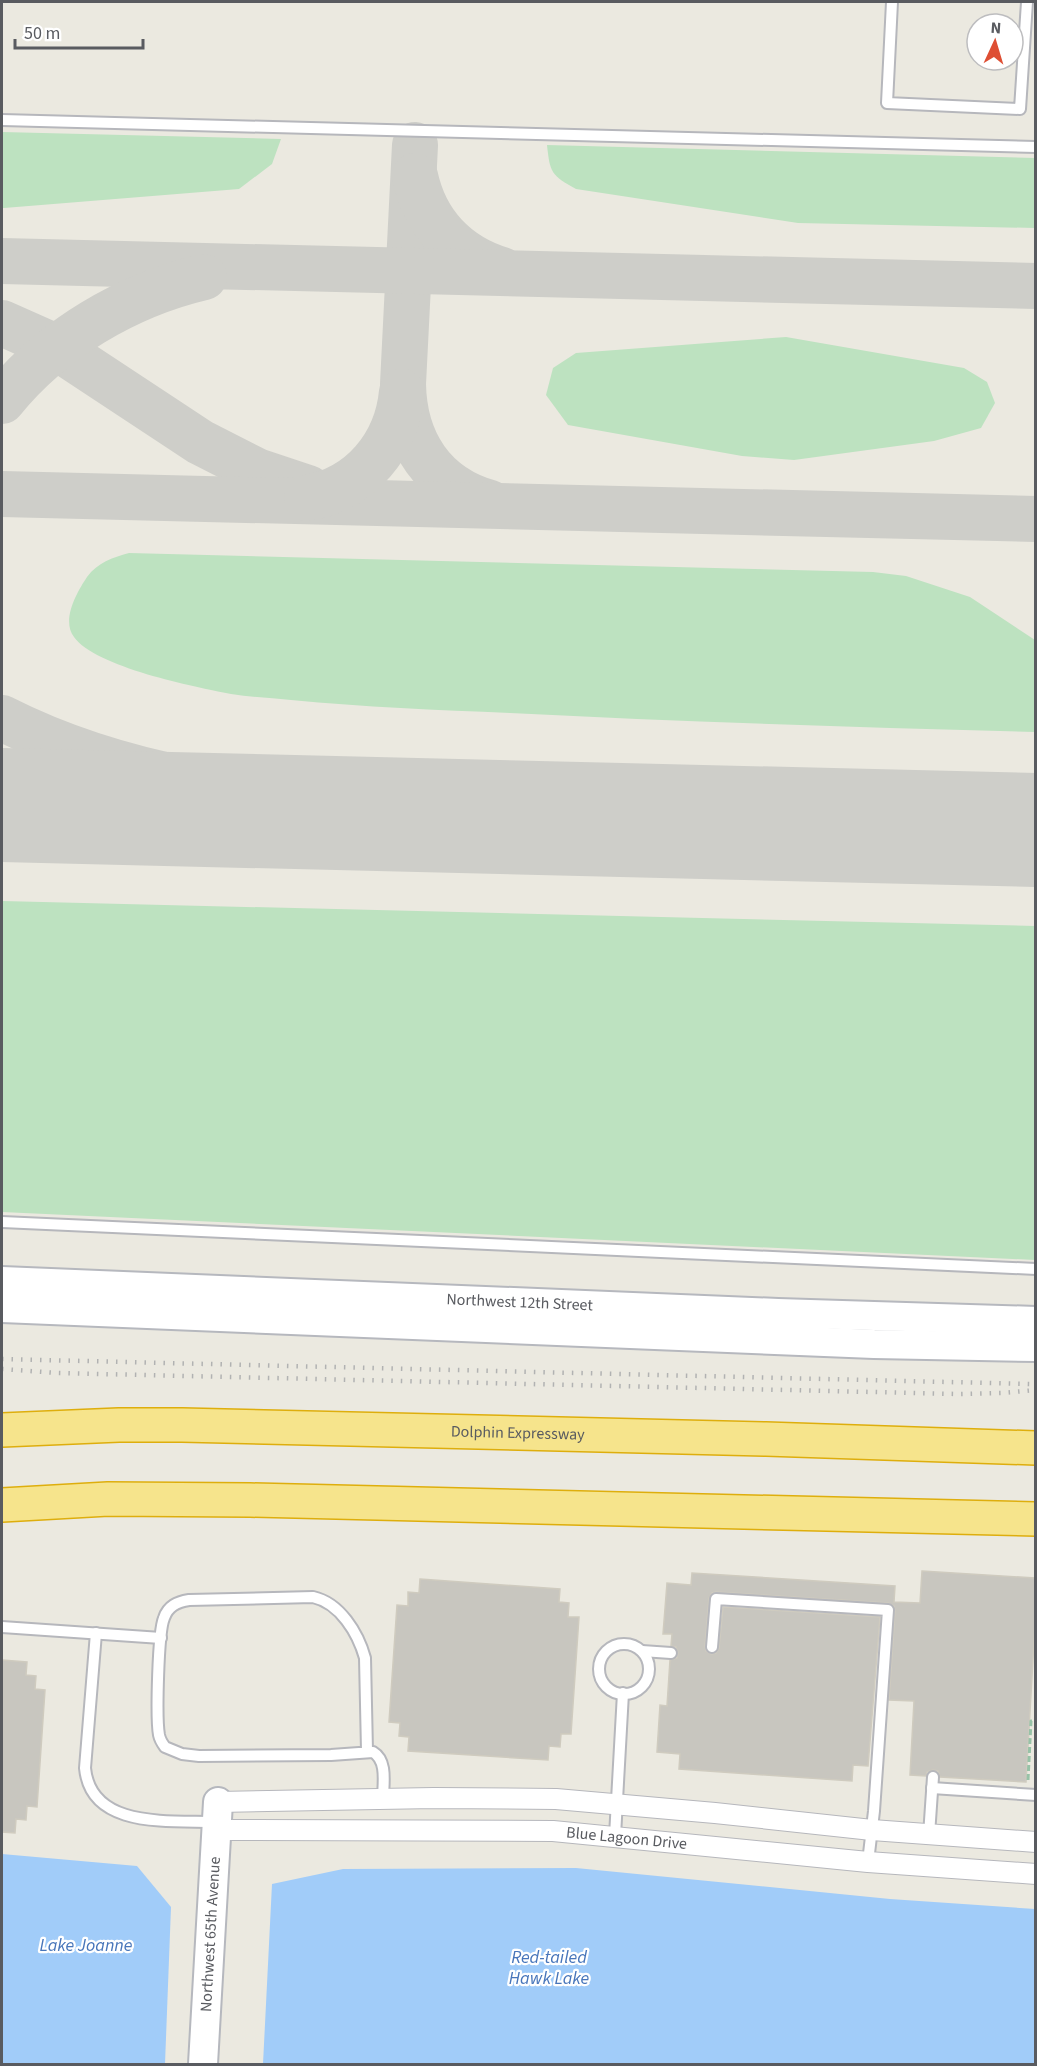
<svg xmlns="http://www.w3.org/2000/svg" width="1037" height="2066" font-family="'Source Sans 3',sans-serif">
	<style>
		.green { fill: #bde2c0 }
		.water { fill: #a1ccf9 }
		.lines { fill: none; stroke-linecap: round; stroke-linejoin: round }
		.taxiway { stroke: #cecec9; stroke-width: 46 }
		.runway { stroke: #cecec9; stroke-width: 114 }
		.building { fill: #c8c6bf; stroke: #cfcbbf; stroke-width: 1.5 }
		.lane-casing { stroke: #b6b7bc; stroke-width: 14 }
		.street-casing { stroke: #b6b7bc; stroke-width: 22 }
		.secondary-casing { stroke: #b6b8be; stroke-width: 32 }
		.highway-casing { stroke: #deae0d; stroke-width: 36 }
		.path { stroke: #97c2a7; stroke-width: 3; stroke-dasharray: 6 3; stroke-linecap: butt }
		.lane { stroke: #fff; stroke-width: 10 }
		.street { stroke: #fff; stroke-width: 20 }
		.secondary { stroke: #fff; stroke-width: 28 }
		.highway { stroke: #f6e48c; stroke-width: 33 }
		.rail { stroke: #b1b2b2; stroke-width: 4.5; stroke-dasharray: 1.5 8; stroke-linecap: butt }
		.labels { text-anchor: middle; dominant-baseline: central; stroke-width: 4.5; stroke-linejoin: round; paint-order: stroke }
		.street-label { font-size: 16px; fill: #595b60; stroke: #fff }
		.water-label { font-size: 18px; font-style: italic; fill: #4775ba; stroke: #fff }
	</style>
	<rect width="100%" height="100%" fill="#ebe9e0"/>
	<g class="green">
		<polygon points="2,132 281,139 272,164 239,189 4,208 2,208"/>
		<path d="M547 145 1035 158V228L798 223 576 189C551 175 550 173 547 145Z"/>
		<polygon points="786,337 964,368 987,382 995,403 981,428 934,441 794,460 742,456 568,425 546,395 553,368 576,353"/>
		<path d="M129 553 873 572 906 576 970 597 1035 640V732C860 727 685 722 510 713 437 710 364 707 291 700 271 698 251 697 231 694 195 687 95 667 74 637 61 620 77 592 87 577 98 562 112 558 129 553Z"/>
		<polygon points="2,901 1035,926 1035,1260 2,1212"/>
	</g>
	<g class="water">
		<polygon points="2,1854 137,1866 171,1907 165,2064 2,2064"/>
		<polygon points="576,1868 890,1899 1035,1909 1035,2064 263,2064 272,1884 343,1869"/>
	</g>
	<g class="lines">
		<g class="taxiway">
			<path d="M415 145 403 384C404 442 433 487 490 503"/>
			<path d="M415 176C425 223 456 256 502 270"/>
			<polyline points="2,261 1036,286"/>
			<polyline points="2,323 56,347 200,442 257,471 308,488"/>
			<path d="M2 401C52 339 127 295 204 277"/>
			<polyline points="2,494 1036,519"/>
			<path d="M307 498C361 489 397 445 402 392"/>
			<path d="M2 718C124 780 259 795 394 805 455 810 515 814 576 819"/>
			<polyline points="1012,829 1036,827"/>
		</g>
		<polyline class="runway" points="2,805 1036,830"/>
	</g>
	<g class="building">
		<polygon points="922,1571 1035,1578 1035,1624 1026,1782 940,1777 938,1771 933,1770 927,1772 926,1776 910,1775 914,1701 889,1700 895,1611 894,1606 888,1603 716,1592 712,1593 709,1598 705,1646 706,1651 711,1654 716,1653 719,1648 723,1607 880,1617 868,1766 853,1765 852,1781 679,1769 680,1754 657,1752 660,1705 667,1706 670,1660 677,1658 678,1653 676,1647 671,1646 672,1634 663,1634 667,1583 691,1585 692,1573 895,1586 894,1602 920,1603"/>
		<polygon points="420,1579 560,1589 559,1602 569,1603 568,1617 579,1617 571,1734 561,1734 560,1747 549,1746 548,1760 408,1751 409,1737 399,1736 400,1723 389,1722 397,1605 408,1606 408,1592 419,1593"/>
		<polygon points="2,1660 27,1662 26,1675 36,1676 35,1689 45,1690 37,1807 27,1806 26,1820 16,1819 15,1833 2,1832"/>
	</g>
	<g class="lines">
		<defs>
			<g id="lane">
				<polyline points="892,2 887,103 1020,109 1027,2"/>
				<polyline points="2,120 1036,147"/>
				<polyline points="2,1222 1036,1269"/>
				<polyline points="2,1627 161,1638"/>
				<path d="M96 1633 85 1768C91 1830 171 1820 217 1822"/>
				<circle cx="624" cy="1669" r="25"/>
				<polyline points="712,1647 716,1599 888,1610 874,1811 868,1862"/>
				<polyline points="642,1651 671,1653"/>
				<path d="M367 1751 365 1658C358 1633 340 1603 313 1597L189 1600C177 1602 168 1606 164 1618 158 1632 156 1718 159 1735 160 1740 162 1743 165 1747L182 1754 199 1756 331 1755 373 1752C388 1761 383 1784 383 1799"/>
				<polyline points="932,1788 1036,1795"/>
				<polyline points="929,1835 933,1777"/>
				<polyline points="615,1836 623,1693"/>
			</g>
			<g id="street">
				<polyline points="218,1802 434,1798 556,1799 715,1813 872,1830 1036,1842"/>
				<path id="s1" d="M217 1830 553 1831 868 1862 1036 1874"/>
			</g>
			<g id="secondary">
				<path id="s2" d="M2 1281 778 1313 1036 1321"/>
				<polyline points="2,1308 874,1344 1036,1347"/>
				<path id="s3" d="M203 2064 218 1802"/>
			</g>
			<g id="highway">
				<path id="s4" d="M2 1430 119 1425H182L766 1439 1036 1448"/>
				<polyline points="2,1505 108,1499 250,1500 1036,1519"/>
			</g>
		</defs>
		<use href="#lane" class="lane-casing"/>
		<use href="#street" class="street-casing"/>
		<use href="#secondary" class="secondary-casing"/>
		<use href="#highway" class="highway-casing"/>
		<polyline class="path" points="1028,1780 1031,1721 1036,1721"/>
		<use href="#lane" class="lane"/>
		<use href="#street" class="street"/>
		<use href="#secondary" class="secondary"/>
		<use href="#highway" class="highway"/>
		<g class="rail">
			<polyline points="2,1359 1030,1384"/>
			<polyline points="2,1369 58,1373 958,1394 1002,1393 1036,1390"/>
		</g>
	</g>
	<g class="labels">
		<g class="street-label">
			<text stroke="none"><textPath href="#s2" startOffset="518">Northwest 12th Street</textPath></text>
			<text stroke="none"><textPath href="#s4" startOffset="516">Dolphin Expressway</textPath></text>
			<text stroke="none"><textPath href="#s1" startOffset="410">Blue Lagoon Drive</textPath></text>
			<text stroke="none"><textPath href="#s3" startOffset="130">Northwest 65th Avenue</textPath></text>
		</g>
		<g class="water-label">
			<text x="86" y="1945">Lake Joanne</text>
			<text x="549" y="1957">Red-tailed<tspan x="549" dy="21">Hawk Lake</tspan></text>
		</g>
	</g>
	<rect width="1037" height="2066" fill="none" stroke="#595b60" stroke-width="6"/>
	<g transform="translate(995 42) rotate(4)"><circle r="28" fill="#ffffff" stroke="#bdbdbf" stroke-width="1.5"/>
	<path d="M0-4.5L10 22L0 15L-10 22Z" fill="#de4e33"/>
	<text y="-9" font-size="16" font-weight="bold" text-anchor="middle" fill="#595b60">N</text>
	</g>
	<path d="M15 39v9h128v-9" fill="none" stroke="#595b60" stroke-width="3"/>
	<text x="24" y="39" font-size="18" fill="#595b60" stroke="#ffffff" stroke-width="4.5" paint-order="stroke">50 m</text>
</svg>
